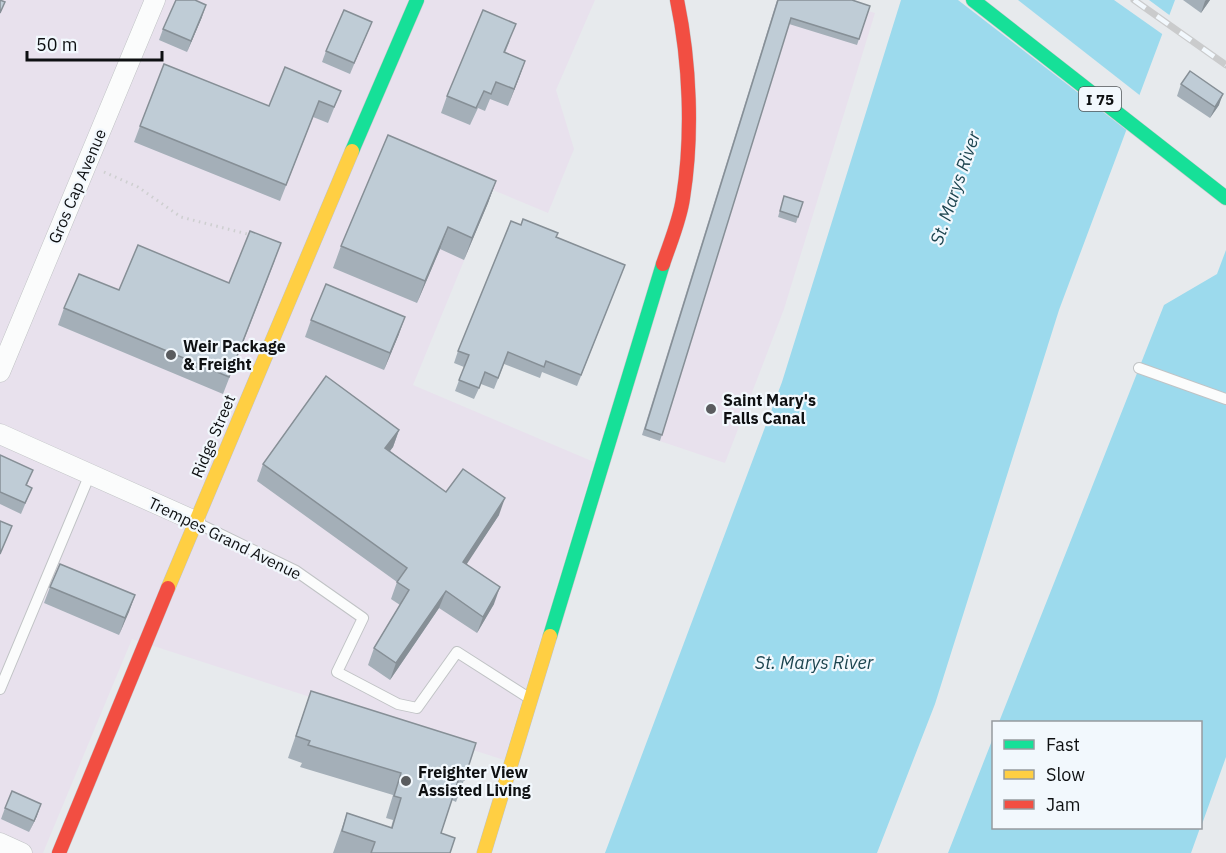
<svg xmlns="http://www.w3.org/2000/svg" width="1226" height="853" font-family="'IBM Plex Sans',sans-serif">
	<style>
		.industrial { fill: #e8e1ed }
		.water { fill: #9cdaed }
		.pier { fill: #e7eaed }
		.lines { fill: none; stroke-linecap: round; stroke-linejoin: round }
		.lane-casing { stroke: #c0c3c5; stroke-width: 12 }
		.street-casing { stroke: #c0c3c5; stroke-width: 21 }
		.fast-casing { stroke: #c0c3c5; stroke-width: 15 }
		.slow-casing { stroke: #c0c3c5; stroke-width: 15 }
		.jam-casing { stroke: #c0c3c5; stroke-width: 15 }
		.path { stroke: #cecfd0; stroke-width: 3; stroke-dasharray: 1.5 4.5; stroke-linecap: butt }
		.lane { stroke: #fbfcfc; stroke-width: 10 }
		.street { stroke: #fbfcfc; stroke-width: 20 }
		.fast { stroke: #16e098; stroke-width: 14 }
		.slow { stroke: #ffcf43; stroke-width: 14 }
		.jam { stroke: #f24e42; stroke-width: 14 }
		.rail-casing { stroke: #cacbcc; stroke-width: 7 }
		.rail { stroke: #f2f8fd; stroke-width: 4.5; stroke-dasharray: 14; stroke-linecap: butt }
		.wall { fill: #a4afb8 }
		.shaded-wall { fill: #868f96 }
		.building { fill: #bfccd6; stroke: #868f96; stroke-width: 1.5 }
		.poi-dot { fill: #5a5c5f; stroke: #f2f8fd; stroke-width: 2 }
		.labels { text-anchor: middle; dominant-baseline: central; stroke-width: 4.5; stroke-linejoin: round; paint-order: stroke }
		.shield { fill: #f2f8fd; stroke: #525658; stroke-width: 1.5 }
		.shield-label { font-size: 15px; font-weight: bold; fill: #0e1012 }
		.street-label { font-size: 16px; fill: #0e1012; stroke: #f2f8fd }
		.poi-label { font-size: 16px; font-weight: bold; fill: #0e1012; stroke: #f2f8fd; text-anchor: start }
		.water-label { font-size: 18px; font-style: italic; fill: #1c444f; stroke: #f2f8fd }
	</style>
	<rect width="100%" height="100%" fill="#e7eaed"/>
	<g class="industrial">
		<polygon points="0,0 595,0 556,90 574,149 548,213 493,190 413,385 594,462 504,760 132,639 43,853 0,853"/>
		<polygon points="777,0 831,0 875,13 784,309 725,463 642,435"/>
	</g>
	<g class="water">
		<polygon points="901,0 1175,0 1059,310 935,704 877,853 605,853 782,382"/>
		<polygon points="1226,250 1226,757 1201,827 1200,722 999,722 1164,305 1217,274"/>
		<polygon points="993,738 994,828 1200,828 1191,853 948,853"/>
	</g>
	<g class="pier">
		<polygon points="958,0 1018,0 1142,97 1129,132"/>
		<polygon points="1114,0 1149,0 1172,17 1165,36"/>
	</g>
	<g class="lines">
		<defs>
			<g id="lane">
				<polyline points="1139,368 1226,399"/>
				<polyline points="195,522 296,571 363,618 337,672 398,704 417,708 457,652 529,698"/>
				<polyline points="0,689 90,474"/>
			</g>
			<g id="street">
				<polyline points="0,372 155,0"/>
				<polyline points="0,434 195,521"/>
				<polyline points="0,843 22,853"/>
			</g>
			<g id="fast">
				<polyline points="973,0 1226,198"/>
				<polyline points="352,151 417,0"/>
				<polyline points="550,636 663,264"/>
			</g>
			<g id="slow">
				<polyline points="168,588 352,151"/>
				<polyline points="484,853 550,636"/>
			</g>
			<g id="jam">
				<path d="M663 264C670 243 680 220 683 198 693 135 690 62 677 0"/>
				<polyline points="59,853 168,588"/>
			</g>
		</defs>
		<use href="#lane" class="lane-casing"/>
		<use href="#street" class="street-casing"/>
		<use href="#fast" class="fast-casing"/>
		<use href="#slow" class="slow-casing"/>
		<use href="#jam" class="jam-casing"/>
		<polyline class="path" points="104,172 138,187 181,217 251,235"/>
		<use href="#lane" class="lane"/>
		<use href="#street" class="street"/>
		<use href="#fast" class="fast"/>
		<use href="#slow" class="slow"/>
		<use href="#jam" class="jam"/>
		<defs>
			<polyline id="rail" points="1134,0 1226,65"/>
		</defs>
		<use href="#rail" class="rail-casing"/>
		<use href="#rail" class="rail"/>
	</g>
	<g class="wall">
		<polygon points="777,0 870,6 857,45 789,24 660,441 642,435"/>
		<polygon points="1183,0 1210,0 1201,13"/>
		<polygon points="202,17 187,52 159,40 163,29"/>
		<polygon points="372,22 350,74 322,62 326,51"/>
		<polygon points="510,40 505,53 525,61 508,106 490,99 485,111 478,108 470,125 441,113 447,96"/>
		<polygon points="1181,84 1219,105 1210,118 1177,96"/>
		<polygon points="341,91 328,123 313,117 280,201 134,142 140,126 269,106"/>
		<polygon points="496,181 488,203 464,260 440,249 417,303 333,268 341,246"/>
		<polygon points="784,196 803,202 796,223 778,217"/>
		<polygon points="556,237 625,265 577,386 542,372 540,378 504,364 494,389 481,384 474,399 455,391 464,367 454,363 458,351"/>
		<polygon points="275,260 223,394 58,325 64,308 119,290 229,283"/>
		<polygon points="311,320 399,334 384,370 305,337"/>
		<polygon points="399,430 393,447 390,451 446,492 499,515 466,564 494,604 477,633 439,608 390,680 368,665 374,648 400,605 391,599 397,582 257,481 263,464"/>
		<polygon points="0,455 29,480 27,485 32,488 21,514 0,504"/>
		<polygon points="50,587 135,595 119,635 44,603"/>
		<polygon points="311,691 464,780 456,802 452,800 441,833 450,853 333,853 347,813 391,828 393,820 386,818 393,795 300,767 302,763 288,758"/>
		<polygon points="5,808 37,816 29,832 1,819"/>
	</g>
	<g class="shaded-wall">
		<polygon points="1206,0 1210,0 1201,13 1205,1"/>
		<polygon points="206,5 202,17 187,52 191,41"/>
		<polygon points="525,61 519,78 508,106 514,89"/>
		<polygon points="1223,94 1219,105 1210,118 1215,107"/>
		<polygon points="496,181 488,203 464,260 472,238"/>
		<polygon points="448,227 440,249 417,303 425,281"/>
		<polygon points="405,317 399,334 384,370 390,353"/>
		<polygon points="399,430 393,447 379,465 385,448"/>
		<polygon points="505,498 499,515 457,579 463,562"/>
		<polygon points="500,587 494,604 477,633 483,617"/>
		<polygon points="446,591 439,608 390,680 396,663"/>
		<polygon points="135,595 129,612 119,635 125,618"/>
		<polygon points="41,804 37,816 29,832 34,821"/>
	</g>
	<g class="building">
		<polygon points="0,0 5,2 0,13"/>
		<polygon points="176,0 195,0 206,5 191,41 163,29"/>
		<polygon points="778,0 852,0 870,6 859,39 791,18 662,435 645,429"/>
		<polygon points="344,10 372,22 354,63 326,51"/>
		<polygon points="483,10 516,24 504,52 525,61 514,89 496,82 491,94 484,91 476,108 447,96"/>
		<polygon points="164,64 269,106 285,67 341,91 334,107 319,101 286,185 140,126"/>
		<polygon points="1190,71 1223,94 1215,107 1181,84"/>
		<polygon points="388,135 496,181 472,238 448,227 425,281 341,246"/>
		<polygon points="784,196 803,202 798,217 780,211"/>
		<polygon points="523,219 558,233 556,237 625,265 581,375 546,361 544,367 508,352 498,378 485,372 479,388 459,380 469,355 458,351 511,221 521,225"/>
		<polygon points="250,231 281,243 229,377 64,308 79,274 119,290 138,245 229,283"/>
		<polygon points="326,284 405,317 390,353 311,320"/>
		<polygon points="326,376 399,430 385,448 446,492 463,469 505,498 463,562 500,587 483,617 446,591 396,663 374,648 409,590 397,582 407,568 263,464"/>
		<polygon points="0,455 33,470 26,485 32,488 25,503 0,492"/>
		<polygon points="0,521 12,526 0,554"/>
		<polygon points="60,564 135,595 125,618 50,587"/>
		<polygon points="311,691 476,743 464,780 459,778 441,833 455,838 450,853 371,853 375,842 342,831 347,813 392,828 401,798 394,796 401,773 308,745 310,741 296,736"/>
		<polygon points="12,791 41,804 34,821 5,808"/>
	</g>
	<g class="poi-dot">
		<circle cx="171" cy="355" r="6"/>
		<circle cx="711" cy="409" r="6"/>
		<circle cx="406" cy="781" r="6"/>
	</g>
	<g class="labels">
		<rect class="shield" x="1079" y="87" width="42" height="24" rx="4.5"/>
		<g class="shield-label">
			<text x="1100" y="99">I 75</text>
		</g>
		<g class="street-label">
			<text transform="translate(77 186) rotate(-67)">Gros Cap Avenue</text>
			<text transform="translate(213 436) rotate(-67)">Ridge Street</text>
			<text transform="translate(225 538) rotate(26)">Trempes Grand Avenue</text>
		</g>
		<g class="poi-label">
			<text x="183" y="346">Weir Package<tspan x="183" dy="18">&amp; Freight</tspan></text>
			<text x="723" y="400">Saint Mary's<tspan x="723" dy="18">Falls Canal</tspan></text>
			<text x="418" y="772">Freighter View<tspan x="418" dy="18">Assisted Living</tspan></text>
		</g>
		<g class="water-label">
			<text transform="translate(955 188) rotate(-71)">St. Marys River</text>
			<text x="814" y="662">St. Marys River</text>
		</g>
	</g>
	<rect x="992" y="721" width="210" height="108" fill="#f2f8fd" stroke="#979b9f" stroke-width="1.5"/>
	<rect x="1004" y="740" width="30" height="9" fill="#16e098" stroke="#979b9f" stroke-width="1.5"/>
	<text x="1046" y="751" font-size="18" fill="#0e1012">Fast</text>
	<rect x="1004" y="770" width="30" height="9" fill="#ffcf43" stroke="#979b9f" stroke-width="1.5"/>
	<text x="1046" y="781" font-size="18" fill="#0e1012">Slow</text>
	<rect x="1004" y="800" width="30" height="9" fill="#f24e42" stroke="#979b9f" stroke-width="1.5"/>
	<text x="1046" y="811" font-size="18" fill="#0e1012">Jam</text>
	<path d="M27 51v9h135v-9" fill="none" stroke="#0e1012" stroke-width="3"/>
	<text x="36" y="51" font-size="18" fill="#0e1012" stroke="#f2f8fd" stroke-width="4.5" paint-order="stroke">50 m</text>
</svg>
